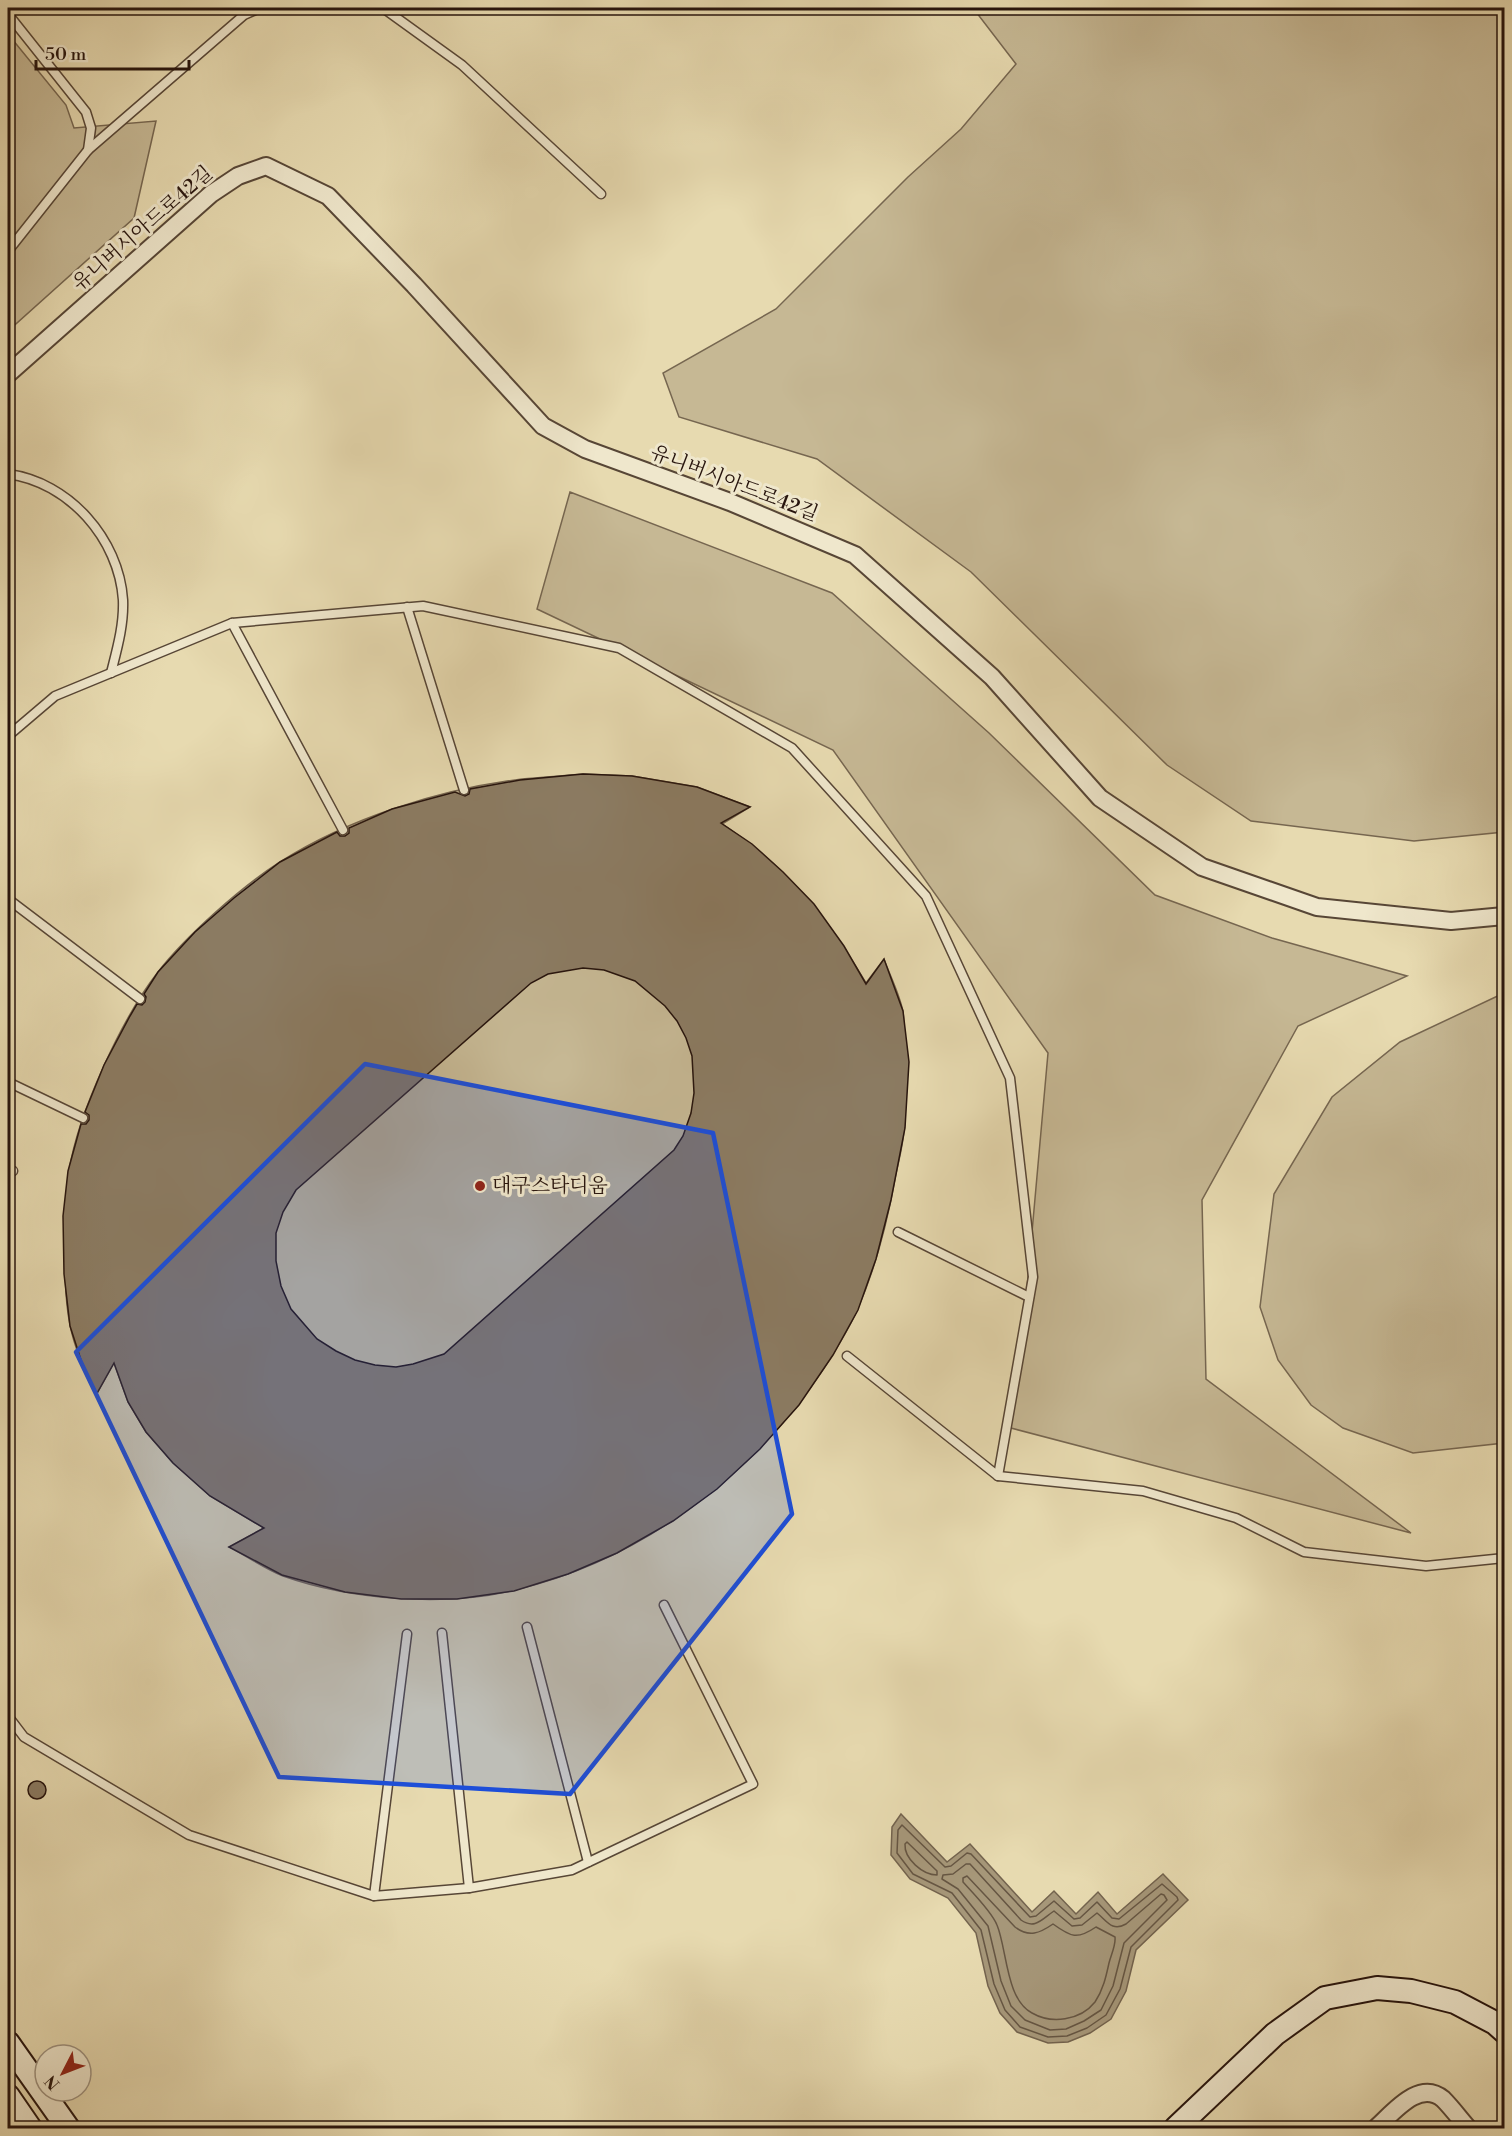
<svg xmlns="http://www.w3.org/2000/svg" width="1512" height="2136" font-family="'Libre Bodoni','Noto Serif KR',serif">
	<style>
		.green { fill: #c6b894; stroke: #766650; stroke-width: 1.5 }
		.water { fill: #a69779; stroke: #73634e; stroke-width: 1.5 }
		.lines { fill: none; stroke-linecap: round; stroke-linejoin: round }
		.shore { stroke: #665643; stroke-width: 1.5 }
		.building { fill: #8b7b62; stroke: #27140d; stroke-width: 1.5; fill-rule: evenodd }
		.service-casing { stroke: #574636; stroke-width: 11 }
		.minor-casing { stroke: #574636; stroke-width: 20 }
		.secondary-casing { stroke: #27140d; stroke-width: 26 }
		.service { stroke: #efe7cc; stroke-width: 8 }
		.minor { stroke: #efe7cc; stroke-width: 16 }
		.secondary { stroke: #efe7cc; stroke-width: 22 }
		.marked { fill: #1d4ed8; fill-opacity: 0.2; stroke: #1d4ed8; stroke-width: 4.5; stroke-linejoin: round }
		.poi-dot { fill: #8f2418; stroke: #efe7cc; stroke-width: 2 }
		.labels { text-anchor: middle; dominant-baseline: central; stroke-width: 6; stroke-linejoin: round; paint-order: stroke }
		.street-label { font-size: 20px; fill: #27140d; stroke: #efe7cc }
		.poi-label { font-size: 20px; fill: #27140d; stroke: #efe7cc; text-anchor: start }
	</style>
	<rect width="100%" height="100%" fill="#e7dab0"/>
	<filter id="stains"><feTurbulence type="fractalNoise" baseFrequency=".00333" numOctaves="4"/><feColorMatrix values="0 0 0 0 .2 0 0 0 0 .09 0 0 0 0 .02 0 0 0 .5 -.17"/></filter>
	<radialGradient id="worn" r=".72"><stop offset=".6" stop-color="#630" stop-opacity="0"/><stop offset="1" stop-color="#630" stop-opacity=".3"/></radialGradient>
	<g class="green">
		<polygon points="973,8 1504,8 1504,832 1414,841 1251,821 1167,765 971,572 817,459 679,417 663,373 776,309 908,177 961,129 1016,64"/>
		<polygon points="8,34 66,105 74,128 156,121 134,218 8,331"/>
		<polygon points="570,492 832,593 989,733 1155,895 1272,938 1407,976 1298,1026 1202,1200 1206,1379 1411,1533 1007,1427 1027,1288 1048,1053 833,750 537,609"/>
		<path d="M583 774 632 776 697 787 750 807 722 824C788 867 826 916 866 983L884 959C890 976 900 995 903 1012 905 1026 903 1042 904 1057 904 1080 907 1106 904 1130 903 1146 898 1163 895 1179 887 1223 876 1267 858 1308 849 1330 835 1351 822 1371 751 1477 641 1560 515 1590 445 1607 351 1600 283 1576 265 1569 247 1556 229 1547L264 1528 210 1496 173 1463 146 1432 128 1402 114 1363 96 1395C86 1373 75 1350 70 1325 64 1295 65 1263 66 1232 67 1212 65 1191 69 1171 78 1113 122 1018 158 972 186 936 241 887 280 862 349 818 441 789 522 779 542 777 562 776 583 774Z"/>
		<polygon points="1504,993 1504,1443 1413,1453 1343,1428 1311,1405 1278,1360 1260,1307 1274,1194 1332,1097 1400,1042"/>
	</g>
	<polygon class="water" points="901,1814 947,1862 970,1844 1032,1912 1054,1891 1076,1914 1098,1892 1117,1914 1163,1874 1188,1900 1136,1950 1126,1991 1111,2019 1090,2033 1068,2042 1048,2043 1017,2032 1000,2013 988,1986 976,1933 948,1898 910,1879 891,1855 892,1827"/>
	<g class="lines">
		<g class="shore">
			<polygon points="902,1825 945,1867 951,1866 967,1853 971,1854 1030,1917 1036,1916 1054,1901 1074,1919 1080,1918 1097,1902 1112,1918 1119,1919 1162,1884 1177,1897 1178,1900 1131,1947 1120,1989 1106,2015 1087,2028 1067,2036 1048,2037 1020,2027 1005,2010 994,1984 981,1930 952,1893 913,1874 897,1853 898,1830"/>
			<path d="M907 1842 937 1871V1875C923 1875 904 1859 905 1844Z"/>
			<path d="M966 1864H970L1021 1920C1035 1930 1042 1919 1054 1911L1072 1926 1082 1925 1097 1913C1107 1921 1112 1932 1126 1924L1161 1894 1164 1895 1167 1900 1124 1943 1113 1986 1101 2010 1084 2021 1066 2029 1050 2030 1025 2020 1011 2006 1001 1981 988 1926 958 1889 942 1879 943 1875 953 1874Z"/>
			<path d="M967 1876 1015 1927C1029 1938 1040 1933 1053 1924 1071 1937 1077 1940 1096 1927L1115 1937C1116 1945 1111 1955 1109 1963 1106 1977 1103 1990 1095 2002 1080 2021 1051 2024 1032 2013 1006 2000 1007 1949 997 1925 992 1912 973 1893 963 1882V1878Z"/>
		</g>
	</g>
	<g class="building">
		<path d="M583 774 632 776 697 787 750 807 721 823 752 844 783 872 814 904 844 946 866 984 884 959 903 1011 909 1062 905 1128 891 1200 876 1259 858 1310 833 1355 799 1405 760 1449 717 1489 673 1521 617 1553 568 1574 514 1591 457 1599H401L345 1592 282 1575 229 1547 264 1528 210 1496 173 1463 146 1432 128 1402 114 1363 96 1395 81 1360 70 1326 64 1274 63 1216 68 1171 81 1124H86L89 1120V1115L85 1112 104 1065 130 1016 137 1004 142 1005 145 1002 146 997 144 994 158 972 195 932 234 898 280 862 337 832 340 836H345L349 833V828L392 809 455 792 465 796 469 794 470 789 520 780ZM583 968 604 970 635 981 665 1006 677 1021 686 1038 692 1056 694 1093 691 1113 683 1136 674 1150 444 1354 413 1364 396 1367 375 1365 355 1360 336 1351 317 1339 291 1309 281 1286 276 1261V1233L283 1212 296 1190 531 983 548 974Z"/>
		<circle cx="37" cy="1790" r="9"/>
	</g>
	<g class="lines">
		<defs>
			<g id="service">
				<polyline points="383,8 462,65 601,194"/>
				<polyline points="8,14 86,112 91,128 88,150"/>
				<polyline points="8,251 88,150 244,15 260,8"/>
				<path d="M8 474C69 482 119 539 123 600 124 625 117 649 111 673"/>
				<polyline points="407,607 464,790"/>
				<polyline points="232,623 343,830"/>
				<polyline points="8,736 55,696 232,623 423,606 619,648 792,748 926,896 1010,1078 1033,1277 998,1476"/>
				<polyline points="8,899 140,999"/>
				<polyline points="8,1082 83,1118"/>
				<polyline points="8,1170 13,1171"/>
				<polyline points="8,1215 9,1215"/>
				<polyline points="898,1232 1029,1297"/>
				<polyline points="847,1356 998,1476 1143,1491 1236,1518 1304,1552 1426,1566 1504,1558"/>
				<polyline points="527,1627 588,1862"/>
				<polyline points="442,1633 469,1888"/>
				<polyline points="8,1716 24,1737 189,1835 374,1896 469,1888 572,1870 753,1784 664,1605"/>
				<polyline points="374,1896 407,1634"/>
			</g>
			<g id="minor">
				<polyline points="8,374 211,194 238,176 266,166 328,196 414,285 543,426 585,449 730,502 855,555 992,677 1100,798 1202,867 1317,907 1451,921 1504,916"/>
				<path d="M1376 2128C1393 2113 1419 2079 1443 2099 1452 2108 1460 2119 1468 2128"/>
			</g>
			<g id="secondary">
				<polyline points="8,2043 68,2128"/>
				<polyline points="8,2096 30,2128"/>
				<polyline points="1176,2128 1275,2034 1325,1998 1377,1988 1411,1991 1455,2002 1495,2023 1504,2031"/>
			</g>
		</defs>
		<use href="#service" class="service-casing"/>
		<use href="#minor" class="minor-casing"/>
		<use href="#secondary" class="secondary-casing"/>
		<use href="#service" class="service"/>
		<use href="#minor" class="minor"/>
		<use href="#secondary" class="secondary"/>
	</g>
	<path class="marked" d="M365 1064 713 1133 792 1514 570 1794 279 1777 76 1352Z"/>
	<circle class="poi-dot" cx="480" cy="1186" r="6"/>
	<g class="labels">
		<g class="street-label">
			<text transform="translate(143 229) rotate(-41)">유니버시아드로42길</text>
			<text transform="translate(734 484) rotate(21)">유니버시아드로42길</text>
		</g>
		<g class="poi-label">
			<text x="492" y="1186">대구스타디움</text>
		</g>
	</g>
	<rect width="1512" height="2136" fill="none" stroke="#e7dab0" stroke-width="30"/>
	<rect x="9" y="9" width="1494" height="2118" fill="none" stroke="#27140d" stroke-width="3"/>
	<rect x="15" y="15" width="1482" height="2106" fill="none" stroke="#27140d" stroke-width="1.5"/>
	<g transform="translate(63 2073) rotate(228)"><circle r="28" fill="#efe7cc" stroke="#9f9380" stroke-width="1.5"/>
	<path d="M0-4.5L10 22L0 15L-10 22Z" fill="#8f2418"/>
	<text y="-9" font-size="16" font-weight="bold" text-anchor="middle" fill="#27140d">N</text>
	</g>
	<path d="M36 60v9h153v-9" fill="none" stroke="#27140d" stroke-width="3"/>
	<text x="45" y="60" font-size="18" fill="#27140d" stroke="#efe7cc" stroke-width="4.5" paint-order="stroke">50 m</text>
	<rect width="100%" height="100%" filter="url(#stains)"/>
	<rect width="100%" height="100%" fill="url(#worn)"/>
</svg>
